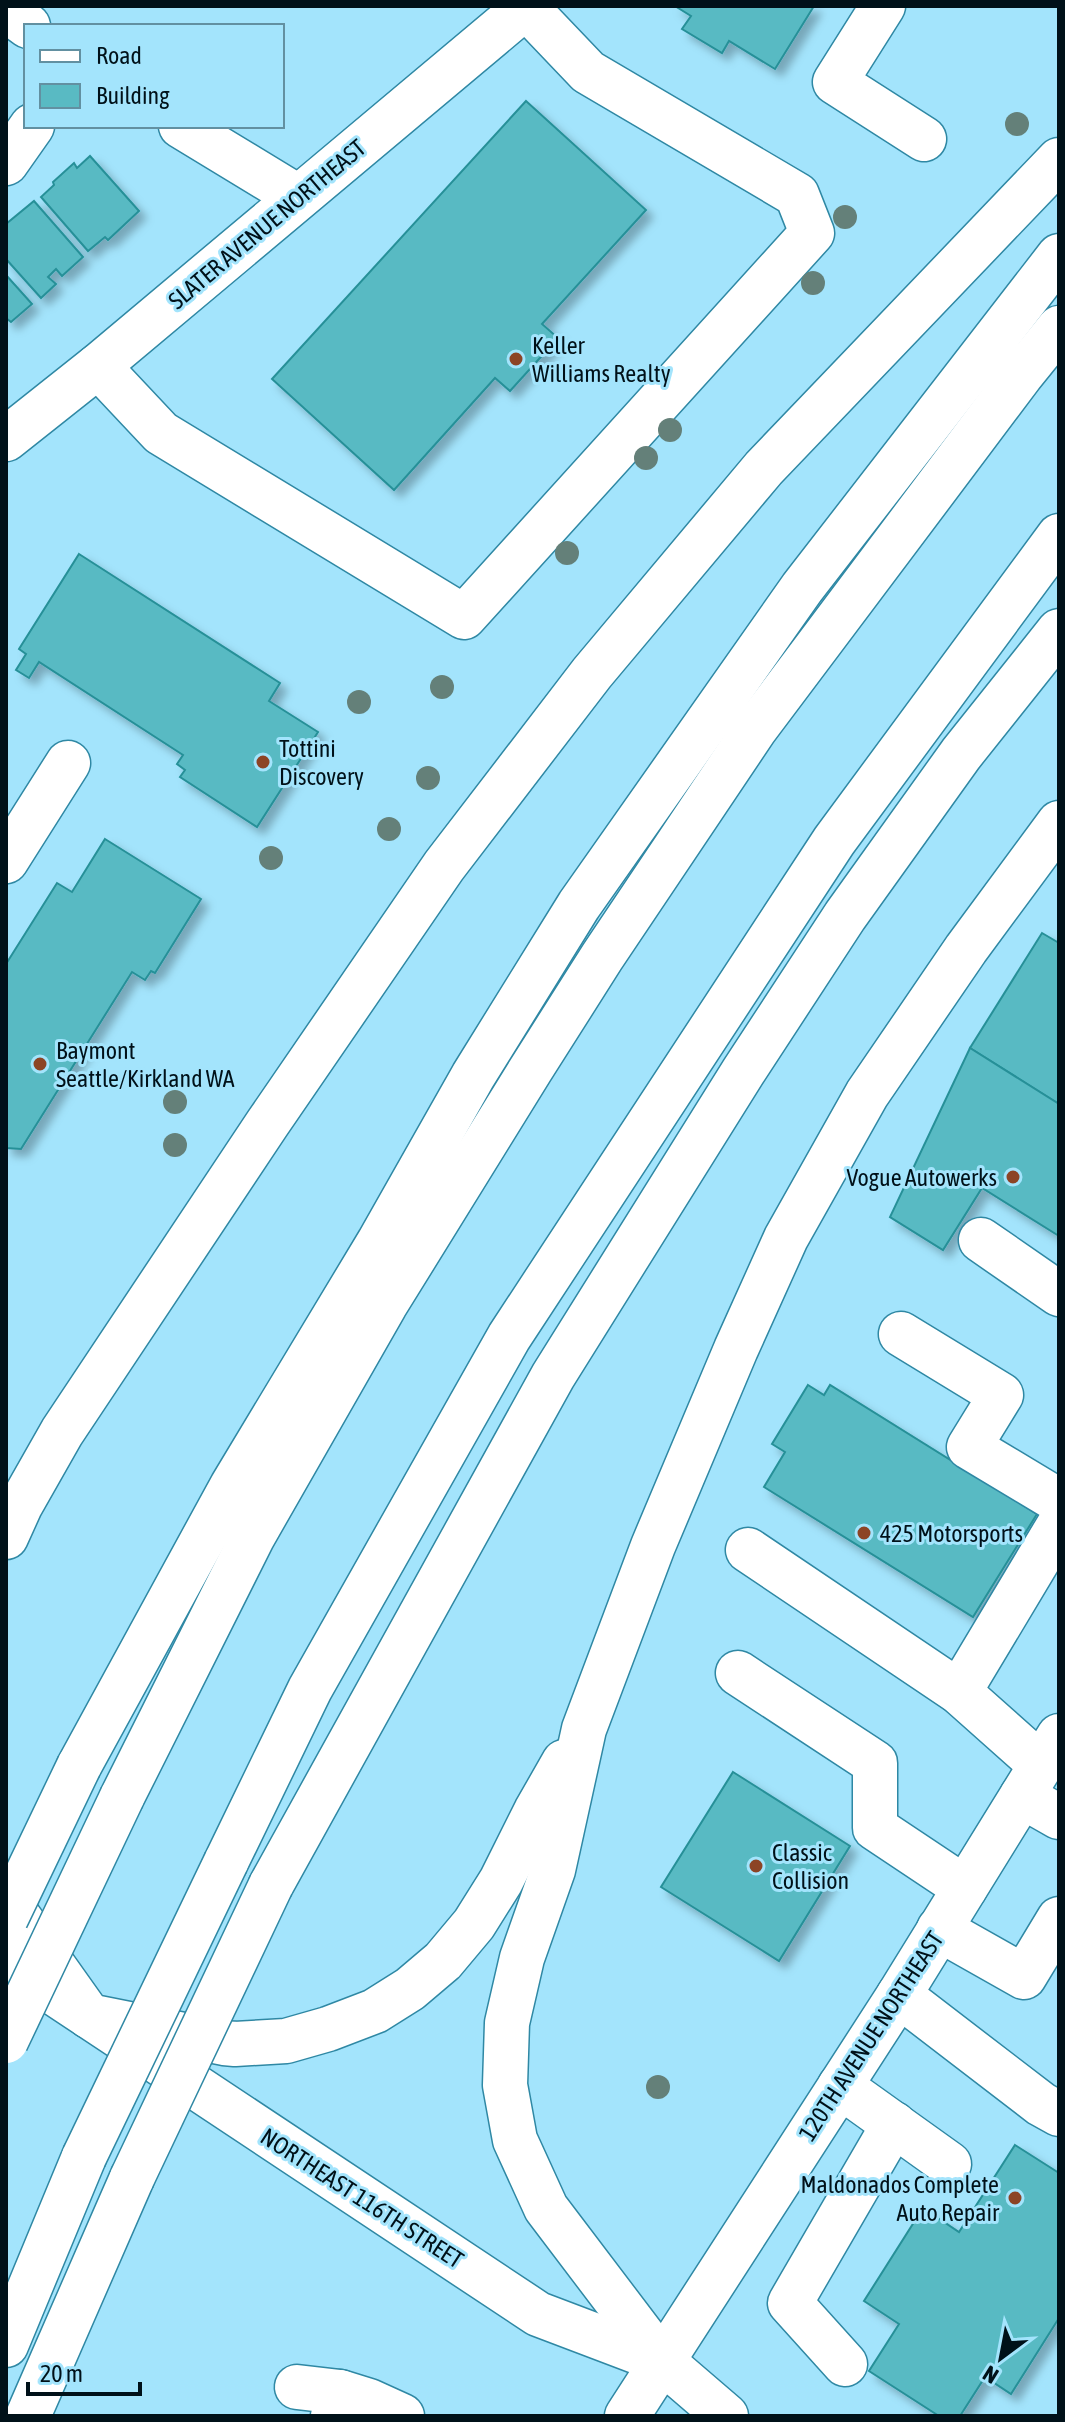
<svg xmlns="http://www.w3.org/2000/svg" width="1065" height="2422" font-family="'Asap Condensed',sans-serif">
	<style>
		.building { fill: #59bac3; stroke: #279098; stroke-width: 2; filter: url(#shadow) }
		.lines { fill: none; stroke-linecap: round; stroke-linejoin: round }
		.minor-casing { stroke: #2f88a4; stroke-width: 47 }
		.highway-casing { stroke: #2f88a4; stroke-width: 47 }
		.minor { stroke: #fff; stroke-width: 44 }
		.highway { stroke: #fff; stroke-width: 44 }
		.highway-bridge-casing { stroke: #2f88a4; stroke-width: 47; stroke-linecap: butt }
		.highway-bridge { stroke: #fff; stroke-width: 44 }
		.tree { fill: #648079 }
		.poi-dot { fill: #8c4425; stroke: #a3e4fc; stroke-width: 3 }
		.labels { text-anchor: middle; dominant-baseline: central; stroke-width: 6; stroke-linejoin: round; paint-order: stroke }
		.street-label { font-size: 24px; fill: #001119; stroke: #a3e4fc }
		.poi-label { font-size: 24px; fill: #001119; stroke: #a3e4fc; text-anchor: start }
	</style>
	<defs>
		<filter id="shadow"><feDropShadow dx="7" dy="7" stdDeviation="4" flood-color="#0004"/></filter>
	</defs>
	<rect width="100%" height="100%" fill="#a3e4fc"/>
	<g class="building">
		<polygon points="675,6 814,6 775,69 729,41 722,53 682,29 691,16"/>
		<polygon points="526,101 646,210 542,324 558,338 510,391 495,378 394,490 272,379"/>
		<polygon points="90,156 139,211 108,240 105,237 88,251 41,197 54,185 53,182 74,163 77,168"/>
		<polygon points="34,201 83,257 62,276 56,269 48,277 56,284 41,298 6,259 6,224"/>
		<polygon points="6,275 32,304 11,322 6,318"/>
		<polygon points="79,554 280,683 269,701 318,732 257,827 180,777 185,770 177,764 183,755 39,662 29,678 16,670 26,654 19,649"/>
		<polygon points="105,839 201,899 155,973 151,971 145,980 132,972 21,1149 6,1148 6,964 57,883 72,892"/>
		<polygon points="1042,933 1059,943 1059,1104 970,1048"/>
		<polygon points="970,1048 1059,1104 1059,1236 982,1188 943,1250 890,1217"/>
		<polygon points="808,1385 824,1395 830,1385 1037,1514 973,1617 764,1487 785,1452 772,1444"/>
		<polygon points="733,1772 850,1846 779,1961 661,1887"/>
		<polygon points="1015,2145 1059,2173 1059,2318 1011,2394 985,2377 960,2416 939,2416 869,2371 899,2324 864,2301 923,2208 959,2232"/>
	</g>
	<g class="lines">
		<defs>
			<g id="minor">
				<polyline points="883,6 835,82 924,139"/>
				<polyline points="6,10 28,26"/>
				<polyline points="181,126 298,197"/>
				<polyline points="6,163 32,126"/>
				<polyline points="98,366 161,433 464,617 812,233 797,195 588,72 526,7"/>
				<polyline points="6,439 98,366 527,6"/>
				<polyline points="6,861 68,763"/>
				<polyline points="981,1240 1059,1294"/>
				<polyline points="901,1334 1001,1395 969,1447 1059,1501"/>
				<polyline points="748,1550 959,1692 1041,1765"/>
				<polyline points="738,1673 875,1763 875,1828 965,1888"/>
				<polyline points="959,1692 1059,1525"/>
				<polyline points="1022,1796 1059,1817"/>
				<polyline points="939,1929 1024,1977 1059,1919"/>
				<polyline points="6,1961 538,2314 662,2361 726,2416"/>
				<polyline points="899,1995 1041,2104 1059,2114"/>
				<polyline points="840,2086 949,2164"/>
				<polyline points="845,2364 790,2303 894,2124"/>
				<polyline points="297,2387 340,2392"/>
				<polyline points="333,2416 340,2392 369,2401 402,2416"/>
				<polyline points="627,2416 899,1995 1059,1736"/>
			</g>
			<g id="highway">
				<polyline points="6,1537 20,1506 62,1432 267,1124 444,866 592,673 764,468 1059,160"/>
				<polyline points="79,1766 232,1486 379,1242 473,1076 579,905 802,588 1059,256"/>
				<polyline points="122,1797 253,1536 385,1305 531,1069 602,957 755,729 1021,375 1059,328"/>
				<polyline points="226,1862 310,1689 509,1337 834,841 1059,536"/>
				<polyline points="271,1885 553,1376 743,1072 845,916 961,754 1059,631"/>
				<polyline points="6,1892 18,1916 89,2016 224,2043 235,2044 286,2041 328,2029 375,2011 410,1989 443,1961 474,1924 501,1881 536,1811 564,1762"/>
				<polyline points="6,2345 84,2157"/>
				<polyline points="662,2361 546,2208 515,2140 505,2085 507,2023 522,1958 553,1870 584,1729 653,1546 736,1349 786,1238 867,1094 966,949 1059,823"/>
				<polyline points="28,2416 132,2178"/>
			</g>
		</defs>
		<use href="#minor" class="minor-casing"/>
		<use href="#highway" class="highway-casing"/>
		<use href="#minor" class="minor"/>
		<use href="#highway" class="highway"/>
		<defs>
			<g id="highway-bridge">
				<polyline points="6,1918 79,1766"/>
				<polyline points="6,2041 122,1797"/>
				<polyline points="84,2157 226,1862"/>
				<polyline points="132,2178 271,1885"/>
			</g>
		</defs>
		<use href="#highway-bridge" class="highway-bridge-casing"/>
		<use href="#highway-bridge" class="highway-bridge"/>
	</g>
	<g class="tree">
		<circle cx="1017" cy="124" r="12"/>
		<circle cx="845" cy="217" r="12"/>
		<circle cx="813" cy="283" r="12"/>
		<circle cx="670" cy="430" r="12"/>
		<circle cx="646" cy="458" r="12"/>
		<circle cx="567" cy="553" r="12"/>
		<circle cx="442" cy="687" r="12"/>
		<circle cx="359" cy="702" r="12"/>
		<circle cx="428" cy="778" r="12"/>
		<circle cx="389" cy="829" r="12"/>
		<circle cx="271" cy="858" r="12"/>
		<circle cx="175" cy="1102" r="12"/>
		<circle cx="175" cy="1145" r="12"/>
		<circle cx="658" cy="2087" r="12"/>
	</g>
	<g class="poi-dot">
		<circle cx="516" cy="359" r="8"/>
		<circle cx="263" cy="762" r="8"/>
		<circle cx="40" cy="1064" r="8"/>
		<circle cx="1013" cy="1177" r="8"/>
		<circle cx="864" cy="1533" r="8"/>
		<circle cx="756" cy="1866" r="8"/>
		<circle cx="1015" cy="2198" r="8"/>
	</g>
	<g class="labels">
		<g class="street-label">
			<text transform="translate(267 224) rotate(-40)">SLATER AVENUE NORTHEAST</text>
			<text transform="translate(871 2036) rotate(-57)">120TH AVENUE NORTHEAST</text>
			<text transform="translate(362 2198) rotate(33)">NORTHEAST 116TH STREET</text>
		</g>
		<g class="poi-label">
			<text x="532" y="345">Keller<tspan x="532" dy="28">Williams Realty</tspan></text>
			<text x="279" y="748">Tottini<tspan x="279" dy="28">Discovery</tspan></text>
			<text x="56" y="1050">Baymont<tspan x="56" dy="28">Seattle/Kirkland WA</tspan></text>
			<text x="997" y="1177" text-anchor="end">Vogue Autowerks</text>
			<text x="880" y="1533">425 Motorsports</text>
			<text x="772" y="1852">Classic<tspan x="772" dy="28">Collision</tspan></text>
			<text x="999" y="2184" text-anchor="end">Maldonados Complete<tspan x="999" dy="28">Auto Repair</tspan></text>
		</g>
	</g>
	<rect width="1065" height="2422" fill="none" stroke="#001119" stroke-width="16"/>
	<rect x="24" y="24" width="260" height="104" fill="#a3e4fc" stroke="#6290a1" stroke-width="2"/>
	<rect x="40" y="50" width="40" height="12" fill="#ffffff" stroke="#6290a1" stroke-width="2"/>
	<text x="96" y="64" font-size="24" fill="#001119">Road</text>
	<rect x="40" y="84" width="40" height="24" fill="#59bac3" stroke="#6290a1" stroke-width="2"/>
	<text x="96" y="104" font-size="24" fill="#001119">Building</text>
	<g transform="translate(1001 2358) rotate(212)" stroke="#a3e4fc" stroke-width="6" paint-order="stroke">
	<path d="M0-6L14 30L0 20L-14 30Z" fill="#001119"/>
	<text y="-12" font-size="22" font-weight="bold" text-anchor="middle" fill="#001119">N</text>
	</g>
	<path d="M28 2382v12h112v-12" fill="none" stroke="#001119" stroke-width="4"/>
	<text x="40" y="2382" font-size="24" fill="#001119" stroke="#a3e4fc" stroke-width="6" paint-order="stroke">20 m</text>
</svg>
